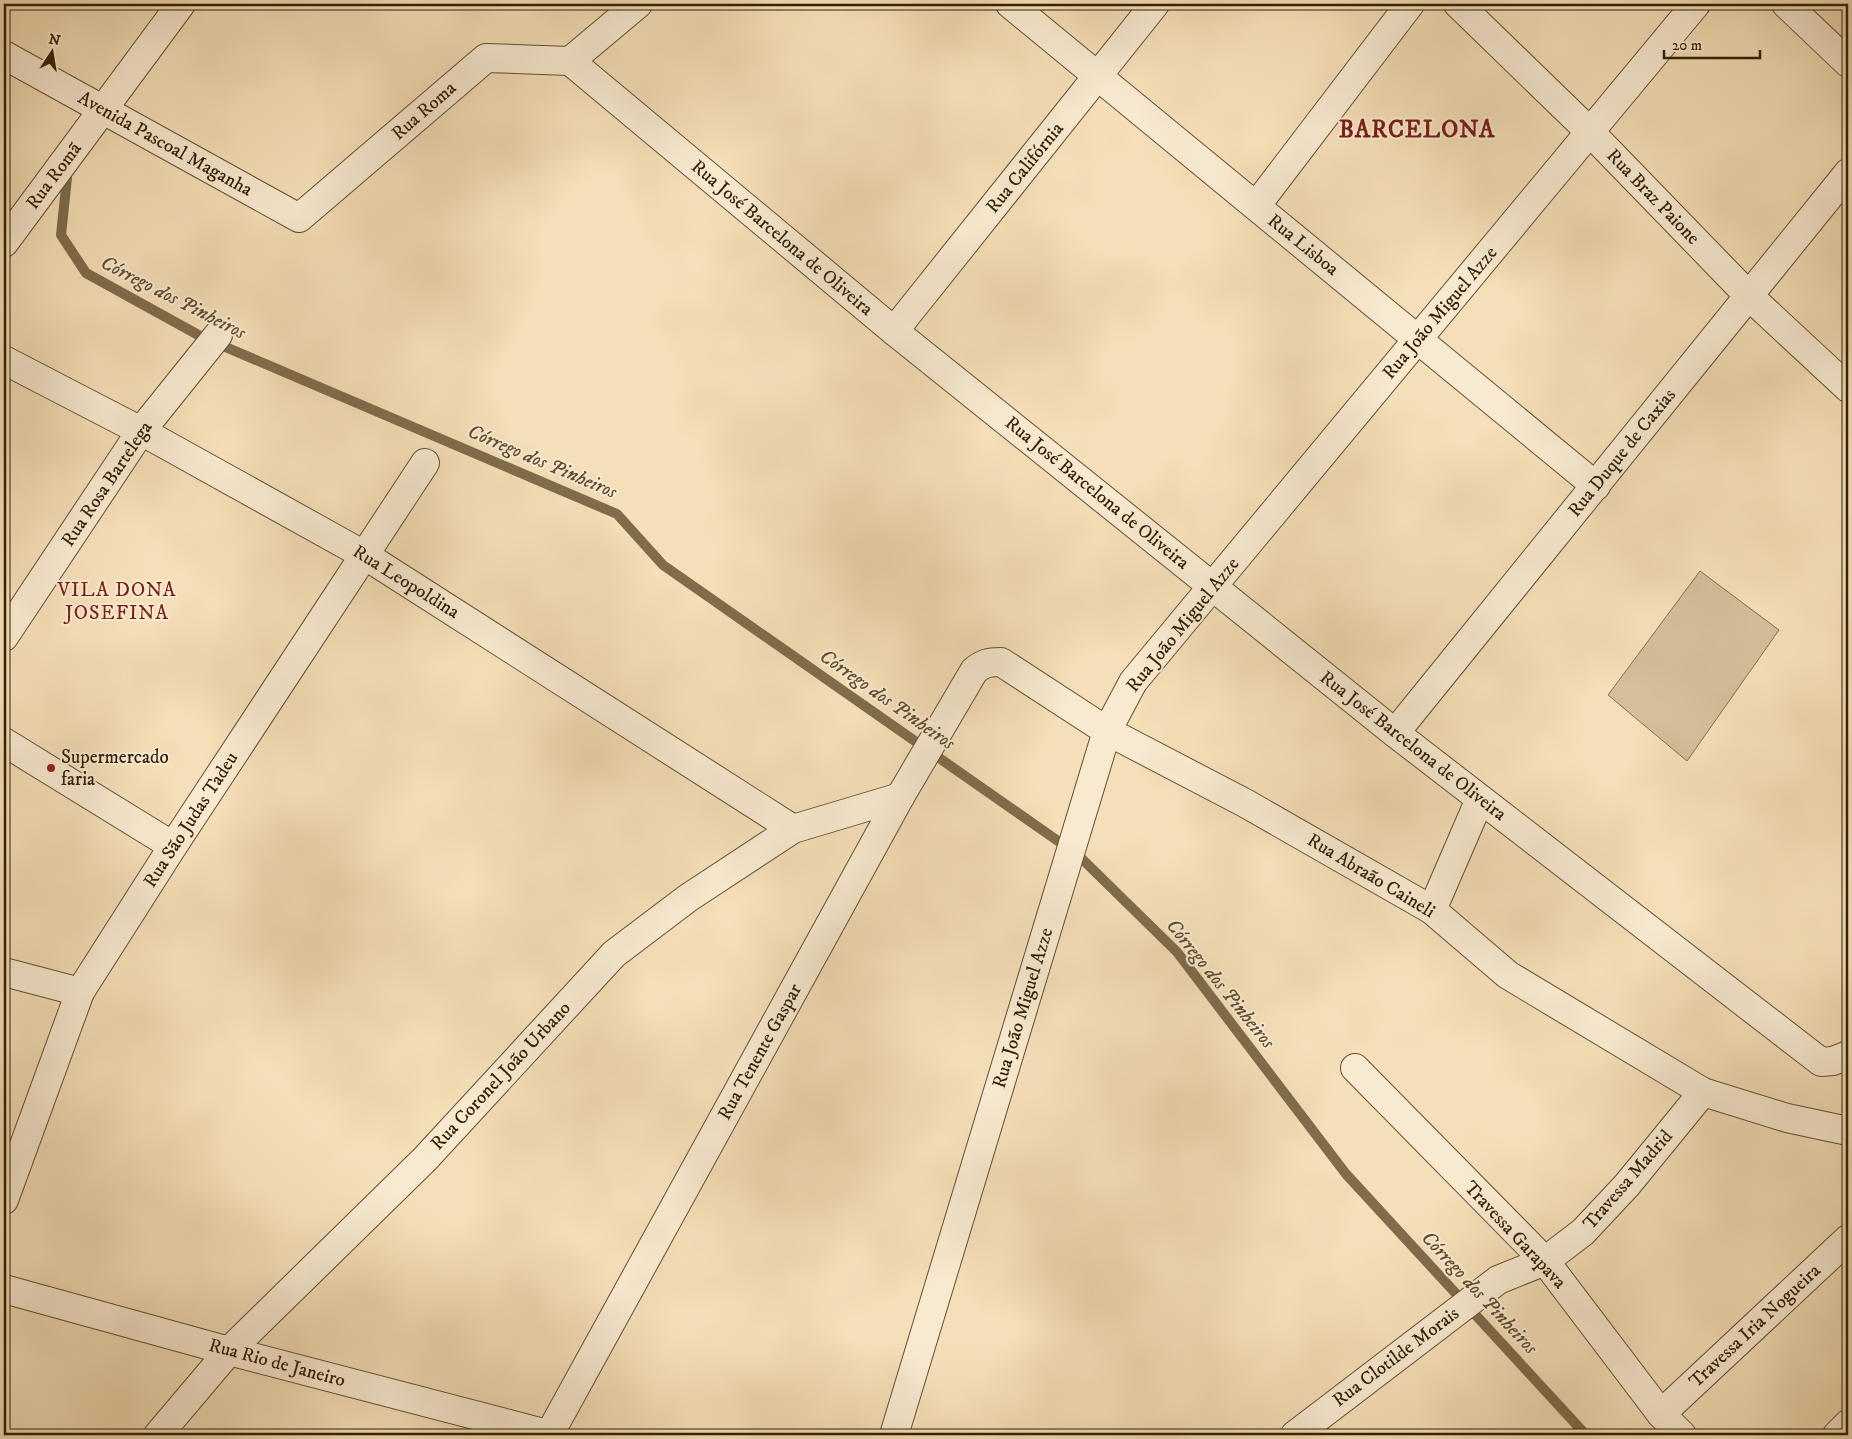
<svg xmlns="http://www.w3.org/2000/svg" width="1852" height="1439" font-family="'IM FELL DW Pica',serif">
	<style>
		.pitch { fill: #d4bf99; stroke: #84704e }
		.lines { fill: none; stroke-linecap: round; stroke-linejoin: round }
		.stream { stroke: #806c4b; stroke-width: 10 }
		.minor-casing { stroke: #645031; stroke-width: 30 }
		.minor { stroke: #f8ead1; stroke-width: 28 }
		.poi-dot { fill: #8f2418; stroke: #f8ead1; stroke-width: 2 }
		.labels { text-anchor: middle; dominant-baseline: central; stroke-width: 4; stroke-linejoin: round; paint-order: stroke }
		.street-label { font-size: 19px; fill: #332004; stroke: #f8ead1 }
		.poi-label { font-size: 19px; fill: #332004; stroke: #f8ead1; text-anchor: start }
		.water-label { font-size: 20px; font-style: italic; fill: #604c2e; stroke: #f8ead1 }
		.neighbourhood-label { font-size: 20px; letter-spacing: 1px; fill: #7a1f14; stroke: #f8ead1 }
		.district-label { font-size: 24px; font-weight: bold; letter-spacing: 1px; fill: #7a1f14; stroke: #f8ead1 }
	</style>
	<rect width="100%" height="100%" fill="#f5dfb8"/>
	<filter id="stains"><feTurbulence type="fractalNoise" baseFrequency=".004" numOctaves="4"/><feColorMatrix values="0 0 0 0 .2 0 0 0 0 .09 0 0 0 0 .02 0 0 0 .5 -.17"/></filter>
	<radialGradient id="worn" r=".72"><stop offset=".6" stop-color="#630" stop-opacity="0"/><stop offset="1" stop-color="#630" stop-opacity=".3"/></radialGradient>
	<polygon class="pitch" points="1700,571 1779,630 1687,761 1608,695"/>
	<g class="lines">
		<polyline class="stream" points="67,178 61,235 86,273 202,337 617,514 663,565 1078,855 1177,952 1346,1174 1586,1435"/>
		<defs>
			<g id="minor">
				<polyline points="1010,4 1596,486"/>
				<polyline points="1458,4 1590,132 1749,296 1848,388"/>
				<polyline points="1786,4 1848,63"/>
				<polyline points="4,55 299,218 486,58 570,61"/>
				<polyline points="570,61 894,331 1395,733 1821,1062 1833,1061 1848,1055"/>
				<polyline points="570,61 638,4"/>
				<polyline points="1256,206 1410,4"/>
				<polyline points="4,243 181,4"/>
				<polyline points="894,331 1155,4"/>
				<polyline points="4,360 141,431 366,556 793,829"/>
				<polyline points="4,637 141,431 218,335"/>
				<polyline points="1395,733 1848,173"/>
				<polyline points="4,742 173,846"/>
				<polyline points="1432,910 1480,799"/>
				<polyline points="4,972 80,992"/>
				<polyline points="1355,1068 1545,1261 1661,1414 1682,1435"/>
				<polyline points="4,1200 80,992 173,846 425,463"/>
				<polyline points="4,1289 229,1351 551,1435"/>
				<polyline points="1661,1414 1848,1239"/>
				<polyline points="158,1435 229,1351 425,1159 614,954 688,898 793,829 900,797"/>
				<path d="M549 1435 900 797 974 671C983 663 989 662 1001 662L1107 731 1245 803 1432 910 1508 975 1703 1092 1787 1118 1848 1131"/>
				<polyline points="894,1435 1107,731 1133,682 1696,4"/>
				<polyline points="1295,1435 1498,1280 1545,1261 1583,1232 1627,1185 1703,1092"/>
				<polyline points="1837,1435 1848,1424"/>
			</g>
		</defs>
		<use href="#minor" class="minor-casing"/>
		<use href="#minor" class="minor"/>
	</g>
	<circle class="poi-dot" cx="51" cy="768" r="5"/>
	<g class="labels">
		<g class="street-label">
			<text transform="translate(424 111) rotate(-41)">Rua Roma</text>
			<text transform="translate(165 144) rotate(29)">Avenida Pascoal Maganha</text>
			<text transform="translate(1025 168) rotate(-51)">Rua Califórnia</text>
			<text transform="translate(54 176) rotate(-53)">Rua Romã</text>
			<text transform="translate(1653 197) rotate(46)">Rua Braz Paione</text>
			<text transform="translate(782 238) rotate(40)">Rua José Barcelona de Oliveira</text>
			<text transform="translate(1303 245) rotate(39)">Rua Lisboa</text>
			<text transform="translate(1440 313) rotate(-50)">Rua João Miguel Azze</text>
			<text transform="translate(1622 453) rotate(-51)">Rua Duque de Caxias</text>
			<text transform="translate(107 484) rotate(-56)">Rua Rosa Bartelega</text>
			<text transform="translate(1097 493) rotate(39)">Rua José Barcelona de Oliveira</text>
			<text transform="translate(406 582) rotate(32)">Rua Leopoldina</text>
			<text transform="translate(1183 625) rotate(-51)">Rua João Miguel Azze</text>
			<text transform="translate(1413 746) rotate(38)">Rua José Barcelona de Oliveira</text>
			<text transform="translate(191 820) rotate(-57)">Rua São Judas Tadeu</text>
			<text transform="translate(1371 876) rotate(31)">Rua Abraão Caineli</text>
			<text transform="translate(1023 1008) rotate(-73)">Rua João Miguel Azze</text>
			<text transform="translate(760 1052) rotate(-61)">Rua Tenente Gaspar</text>
			<text transform="translate(501 1076) rotate(-47)">Rua Coronel João Urbano</text>
			<text transform="translate(1628 1180) rotate(-49)">Travessa Madrid</text>
			<text transform="translate(1515 1235) rotate(47)">Travessa Garapava</text>
			<text transform="translate(1755 1326) rotate(-43)">Travessa Iria Nogueira</text>
			<text transform="translate(1396 1357) rotate(-37)">Rua Clotilde Morais</text>
			<text transform="translate(277 1363) rotate(15)">Rua Rio de Janeiro</text>
		</g>
		<g class="poi-label">
			<text x="61" y="757">Supermercado<tspan x="61" dy="22">faria</tspan></text>
		</g>
		<g class="water-label">
			<text transform="translate(173 298) rotate(27)">Córrego dos Pinheiros</text>
			<text transform="translate(542 462) rotate(23)">Córrego dos Pinheiros</text>
			<text transform="translate(887 700) rotate(35)">Córrego dos Pinheiros</text>
			<text transform="translate(1220 984) rotate(51)">Córrego dos Pinheiros</text>
			<text transform="translate(1479 1293) rotate(47)">Córrego dos Pinheiros</text>
		</g>
		<g class="neighbourhood-label">
			<text x="117" y="590">VILA DONA<tspan x="117" dy="23">JOSEFINA</tspan></text>
		</g>
		<g class="district-label">
			<text x="1417" y="130">BARCELONA</text>
		</g>
	</g>
	<rect width="1852" height="1439" fill="none" stroke="#f5dfb8" stroke-width="20"/>
	<rect x="5" y="5" width="1842" height="1429" fill="none" stroke="#332004" stroke-width="2.5"/>
	<rect x="10" y="10" width="1832" height="1419" fill="none" stroke="#332004"/>
	<g transform="translate(52 52) rotate(12)" stroke="#f8ead1" stroke-width="4" paint-order="stroke">
	<path d="M0-4L9 19L0 12L-9 19Z" fill="#332004"/>
	<text y="-8" font-size="14" font-weight="bold" text-anchor="middle" fill="#332004">N</text>
	</g>
	<path d="M1664 50v8h96v-8" fill="none" stroke="#332004" stroke-width="2.5"/>
	<text x="1672" y="50" font-size="15" fill="#332004" stroke="#f8ead1" stroke-width="4" paint-order="stroke">20 m</text>
	<rect width="100%" height="100%" filter="url(#stains)"/>
	<rect width="100%" height="100%" fill="url(#worn)"/>
</svg>
